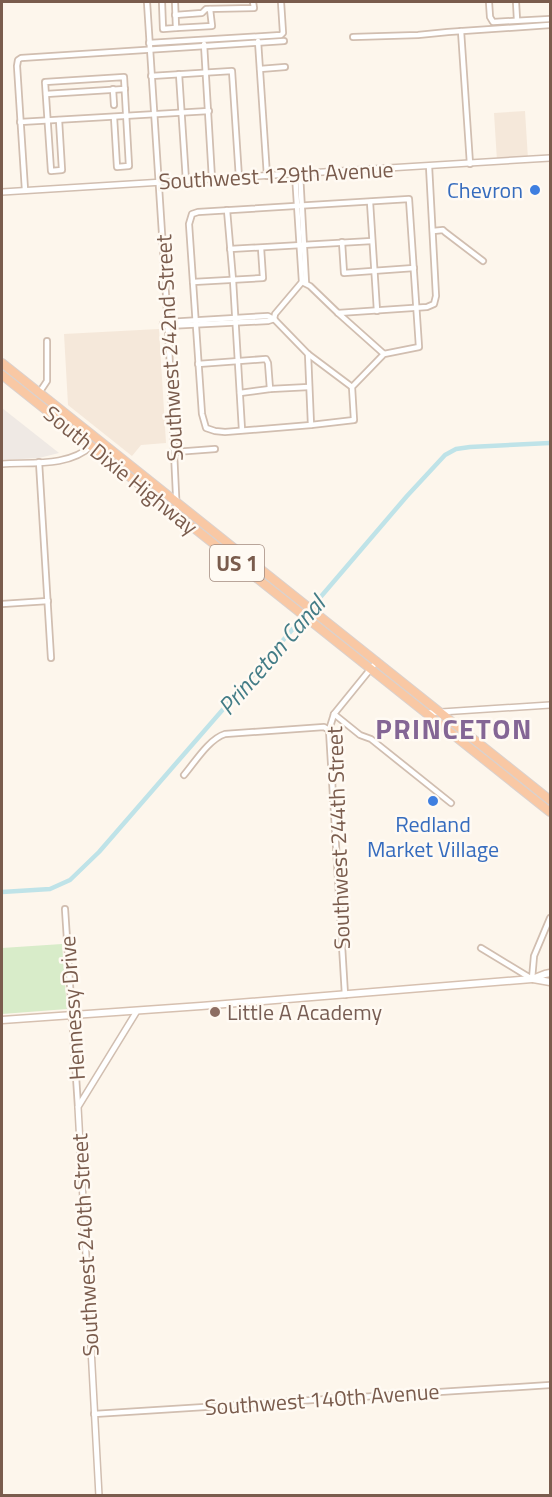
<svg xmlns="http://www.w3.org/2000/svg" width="552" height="1497" font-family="'Titillium Web',sans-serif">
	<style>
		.residential { fill: #f5e8da }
		.industrial { fill: #efe9e4 }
		.green { fill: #d8ecc9 }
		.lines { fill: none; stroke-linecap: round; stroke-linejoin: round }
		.canal { stroke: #bfe3e8; stroke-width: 4.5 }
		.minor-casing { stroke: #d1beb0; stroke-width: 8 }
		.tertiary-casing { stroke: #d1beb0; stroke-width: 8 }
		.secondary-casing { stroke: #d6c0b0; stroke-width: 9 }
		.trunk-casing { stroke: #dad1cd; stroke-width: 10 }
		.minor { stroke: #fff; stroke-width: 4.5 }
		.tertiary { stroke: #fff; stroke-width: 5 }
		.secondary { stroke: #fff; stroke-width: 6 }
		.trunk { stroke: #f9c8a4; stroke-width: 8 }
		.shop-dot { fill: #3f7fe0; stroke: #fffaf3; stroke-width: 2 }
		.education-dot { fill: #8d6e63; stroke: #fffaf3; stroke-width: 2 }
		.labels { text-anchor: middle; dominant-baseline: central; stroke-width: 5; stroke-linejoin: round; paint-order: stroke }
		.shield { fill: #fffaf3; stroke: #a28b7f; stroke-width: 1.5 }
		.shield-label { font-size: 21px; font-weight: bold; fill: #7a5c4d }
		.street-label { font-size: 22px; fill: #7a5c4d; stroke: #fffaf3 }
		.shop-label { font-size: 22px; fill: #366cbe; stroke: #fffaf3; text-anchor: end }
		.education-label { font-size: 22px; fill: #785e54; stroke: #fffaf3; text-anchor: start }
		.water-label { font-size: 24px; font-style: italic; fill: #437c86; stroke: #fffaf3 }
		.district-label { font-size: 28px; font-weight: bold; letter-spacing: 1.5px; fill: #846695; stroke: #fffaf3 }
	</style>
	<rect width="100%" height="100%" fill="#fdf6ec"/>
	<g class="residential">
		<polygon points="525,111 528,159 497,161 494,113"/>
		<polygon points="159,329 166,443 141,445 132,456 68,405 64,334"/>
	</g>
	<polygon class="industrial" points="2,408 59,453 39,458 2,460"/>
	<polygon class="green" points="62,944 67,1009 2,1014 2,948"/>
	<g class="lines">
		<polyline class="canal" points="2,892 50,889 70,880 99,852 318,600 407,496 445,455 456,449 470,447 550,443"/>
		<defs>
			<g id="minor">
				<polyline points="147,2 168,326 177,515"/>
				<polyline points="162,2 163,29 176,28 175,2"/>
				<polyline points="489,2 490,17 493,22 550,19"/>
				<polyline points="516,2 517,20"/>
				<polyline points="175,15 202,13 206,9 254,8 253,2"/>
				<polyline points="176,28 212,26 210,9"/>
				<polyline points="461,31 470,164"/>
				<polyline points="353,37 418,35 448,32 550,25"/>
				<polyline points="258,41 267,176"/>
				<polyline points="149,43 281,35 283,33 281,2"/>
				<polyline points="204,44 212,179"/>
				<polyline points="260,69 285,67"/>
				<polyline points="179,74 186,181"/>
				<polyline points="151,76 232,71 239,178"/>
				<polyline points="113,89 114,105"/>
				<polyline points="46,94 125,89"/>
				<polyline points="59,120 62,170 51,171 45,82 124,77 129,166 117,167 114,117"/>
				<polyline points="20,122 209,111"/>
				<polyline points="300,174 306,283"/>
				<polyline points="25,190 17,66 18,60 21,58 284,41"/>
				<polyline points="370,202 377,311"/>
				<polyline points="227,210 233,280 242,430"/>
				<polyline points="433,231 443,230 445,232 483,261"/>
				<polyline points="342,242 344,273 414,268"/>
				<polyline points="230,249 372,241"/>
				<polyline points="193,282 263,278 261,248"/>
				<polyline points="302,282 310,286 338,313 384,354 419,347 409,199 198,212 192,214 189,224 202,414 206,428 215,431 225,432 311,425 354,420 352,387 384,354"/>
				<polyline points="338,313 427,307 434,304 436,296 429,166"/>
				<polyline points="274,319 275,314 302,282 295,174"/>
				<polyline points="274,319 308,354 352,387"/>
				<polyline points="163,324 168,322 268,316 274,319"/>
				<polyline points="166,326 268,321 274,319"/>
				<polyline points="308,354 311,425"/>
				<polyline points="198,364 266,359 268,363 270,389"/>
				<polyline points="39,393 47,381 47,341"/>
				<polyline points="240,393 270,389 309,387"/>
				<polyline points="175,452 215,449"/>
				<polyline points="39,462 51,658"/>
				<polyline points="2,604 48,601"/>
				<polyline points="334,714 360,735 371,739 451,803"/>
				<path d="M184 775C195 762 209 739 225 734L324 727 329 730"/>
				<polyline points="65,909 78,1107"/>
				<polyline points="481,948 532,979 534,956 550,918"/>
				<polyline points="345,995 329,730 334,714 377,661"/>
				<polyline points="94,1414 550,1385"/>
			</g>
			<g id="tertiary">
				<polyline points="2,192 550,158"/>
				<path d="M2 464C30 462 69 467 91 446"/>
				<polyline points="426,713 550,705"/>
				<polyline points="99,1496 78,1107 137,1011"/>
			</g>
			<g id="secondary">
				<polyline points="533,979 550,982"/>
				<polyline points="2,1020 201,1006 532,979 545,974 550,973"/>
			</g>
			<g id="trunk">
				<polyline points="2,363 550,800"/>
				<polyline points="2,375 550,812"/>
			</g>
		</defs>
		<use href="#minor" class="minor-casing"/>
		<use href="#tertiary" class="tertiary-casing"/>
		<use href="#secondary" class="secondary-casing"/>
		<use href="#trunk" class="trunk-casing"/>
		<use href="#minor" class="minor"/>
		<use href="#tertiary" class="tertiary"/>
		<use href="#secondary" class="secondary"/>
		<use href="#trunk" class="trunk"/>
	</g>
	<g class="shop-dot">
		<circle cx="535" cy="190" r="6"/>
		<circle cx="433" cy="801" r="6"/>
	</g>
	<circle class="education-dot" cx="215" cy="1012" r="6"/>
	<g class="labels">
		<rect class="shield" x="210" y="545" width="54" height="36" rx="4.5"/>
		<g class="shield-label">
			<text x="237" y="563">US 1</text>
		</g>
		<g class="street-label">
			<text transform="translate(276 175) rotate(-3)">Southwest 129th Avenue</text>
			<text transform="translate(169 348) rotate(-93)">Southwest 242nd Street</text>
			<text transform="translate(121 470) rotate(39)">South Dixie Highway</text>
			<text transform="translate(338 838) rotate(-92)">Southwest 244th Street</text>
			<text transform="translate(72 1008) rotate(-94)">Hennessy Drive</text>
			<text transform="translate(85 1245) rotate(-93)">Southwest 240th Street</text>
			<text transform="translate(322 1399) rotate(-4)">Southwest 140th Avenue</text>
		</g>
		<g class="shop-label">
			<text x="523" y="190">Chevron</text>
			<text x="433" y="824" text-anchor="middle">Redland<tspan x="433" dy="25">Market Village</tspan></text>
		</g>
		<g class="education-label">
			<text x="227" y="1012">Little A Academy</text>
		</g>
		<g class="water-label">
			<text transform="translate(271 655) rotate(-49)">Princeton Canal</text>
		</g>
		<g class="district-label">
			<text x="454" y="728">PRINCETON</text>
		</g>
	</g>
	<rect width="552" height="1497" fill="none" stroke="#7a5c4d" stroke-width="6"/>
</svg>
